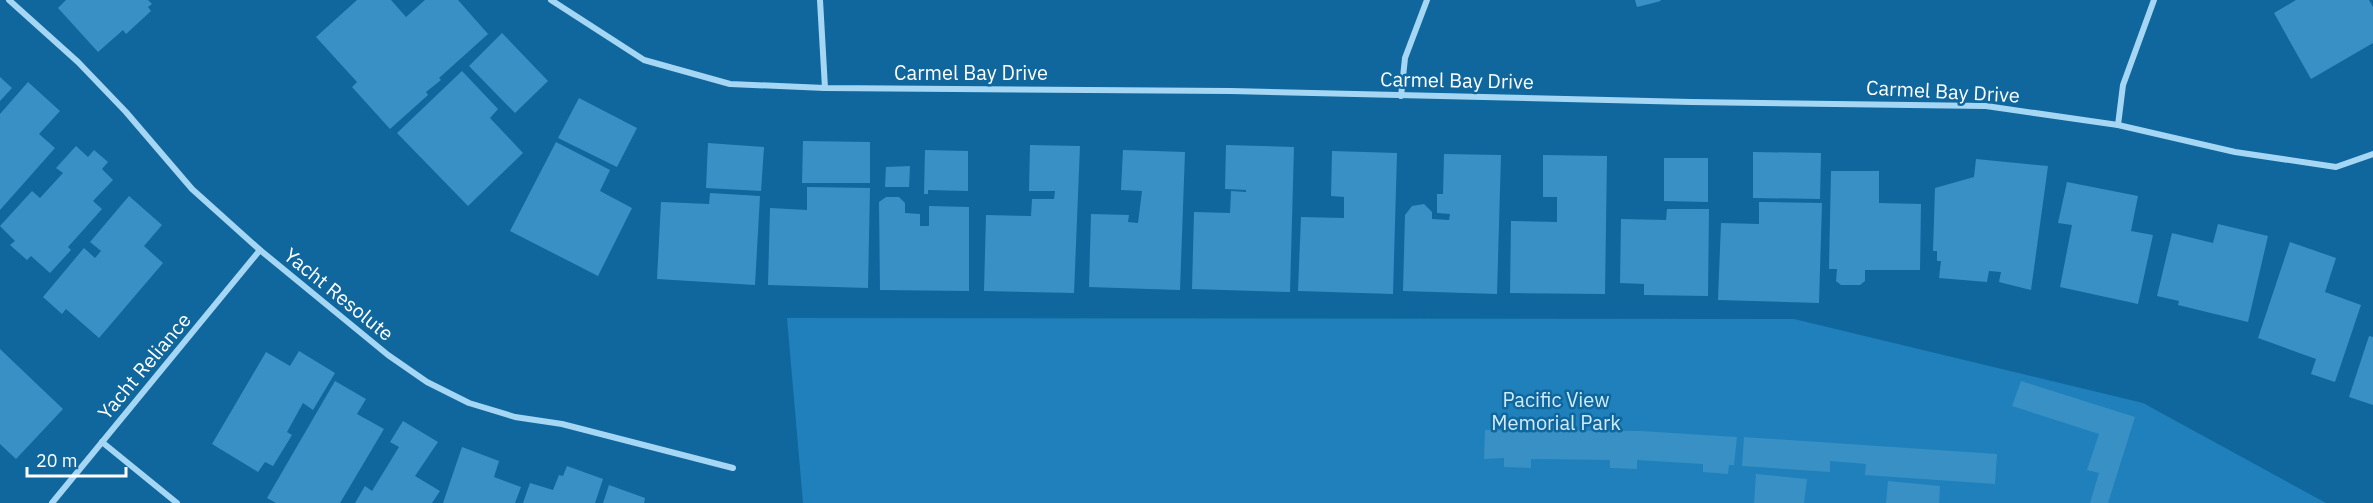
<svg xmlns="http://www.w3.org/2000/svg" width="2373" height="503" font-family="'IBM Plex Sans',sans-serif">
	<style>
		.green { fill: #1f80bb }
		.building { fill: #3990c5 }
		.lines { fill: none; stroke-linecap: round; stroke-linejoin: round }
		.minor { stroke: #a5d7f5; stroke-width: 6 }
		.labels { text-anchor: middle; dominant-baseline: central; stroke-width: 5; stroke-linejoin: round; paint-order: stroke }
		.street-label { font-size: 20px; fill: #fff; stroke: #10679d }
		.park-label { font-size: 20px; fill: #ceecfe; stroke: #10679d }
	</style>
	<rect width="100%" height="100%" fill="#10679d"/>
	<polygon class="green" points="787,318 1794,319 2143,403 2326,503 803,503"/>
	<g class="building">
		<polygon points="66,0 148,0 152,4 148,7 151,11 126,34 123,30 98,52 58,8"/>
		<polygon points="357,0 391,0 406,17 425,0 458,0 488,34 439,78 441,80 426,92 428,95 390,129 352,87 357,82 316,37"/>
		<polygon points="1635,0 1660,0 1661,1 1637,7"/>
		<polygon points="2296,0 2369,0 2373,7 2373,43 2311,79 2274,13"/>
		<polygon points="502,33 548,81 515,113 469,66"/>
		<polygon points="462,71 498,109 490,118 523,153 468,206 397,133"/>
		<polygon points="0,77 12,88 0,101"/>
		<polygon points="28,82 60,111 39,134 55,148 0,210 0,114"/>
		<polygon points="579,98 637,128 617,167 558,138"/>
		<polygon points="803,141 870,142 870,183 802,183"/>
		<polygon points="556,142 610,170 600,191 632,208 598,276 510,231"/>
		<polygon points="708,143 764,147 761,191 706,188"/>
		<polygon points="1030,145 1080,146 1074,293 984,291 986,215 1031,216 1032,199 1054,199 1055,191 1029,191"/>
		<polygon points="1226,145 1294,147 1290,292 1192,289 1194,212 1230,213 1231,191 1246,192 1246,190 1225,189"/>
		<polygon points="76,146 88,157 94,150 108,162 102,169 113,180 93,201 102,209 68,247 71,250 50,273 31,256 27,260 10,245 15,241 0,226 32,191 40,198 63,173 56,168"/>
		<polygon points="925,150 968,151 968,191 928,190 928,194 924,194"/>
		<polygon points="1123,150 1185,152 1180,290 1089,287 1091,214 1129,215 1128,222 1138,223 1142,191 1121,190"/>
		<polygon points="1332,151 1397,153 1393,294 1298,291 1301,217 1344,218 1344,197 1331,196"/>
		<polygon points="1753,152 1821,153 1820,199 1753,198"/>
		<polygon points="1444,154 1501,155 1497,294 1403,291 1405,215 1412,206 1424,204 1432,212 1432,219 1449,220 1450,214 1437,213 1437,194 1443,194"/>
		<polygon points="1543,155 1607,156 1605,294 1510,293 1511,221 1557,222 1557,197 1543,197"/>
		<polygon points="1664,158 1708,158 1708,202 1664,201"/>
		<polygon points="1976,159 2048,166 2031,290 1999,282 2001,272 1989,271 1987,282 1939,278 1941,261 1937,261 1937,251 1933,251 1935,188 1974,177"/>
		<polygon points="910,166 909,187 885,187 886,167"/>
		<polygon points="1831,171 1879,171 1879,203 1921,204 1920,270 1865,270 1865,281 1860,285 1841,285 1836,281 1837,269 1829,269"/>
		<polygon points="2067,182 2138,196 2131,231 2153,235 2138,304 2060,287 2072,225 2058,223"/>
		<polygon points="807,187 870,188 868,288 768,285 770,208 807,210"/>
		<polygon points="710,193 760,196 755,285 657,279 661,202 709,204"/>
		<polygon points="129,196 162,225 144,246 163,263 99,338 66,309 62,314 43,297 84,248 95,258 101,251 90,242"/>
		<polygon points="886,197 899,197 905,203 905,213 920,214 920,226 929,226 929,206 969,207 969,291 880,290 879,202"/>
		<polygon points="1759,202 1822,203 1819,303 1718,300 1721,223 1759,224"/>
		<polygon points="1667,209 1709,209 1708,296 1644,295 1644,284 1620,283 1621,219 1666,220"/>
		<polygon points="2218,224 2268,236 2248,322 2178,305 2179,301 2157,296 2172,233 2213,243"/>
		<polygon points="2290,242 2336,258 2325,292 2361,305 2335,382 2311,374 2316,359 2258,338"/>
		<polygon points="2369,336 2373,337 2373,405 2349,397"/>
		<polygon points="0,349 63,409 16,459 0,444"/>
		<polygon points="299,351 335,373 313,410 303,403 287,432 292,435 273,466 265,462 258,472 212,444 266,352 290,366"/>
		<polygon points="335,381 366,399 357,414 384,429 340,503 276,503 267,498"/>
		<polygon points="2021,381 2135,417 2108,503 2090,503 2099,473 2087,470 2099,434 2012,406"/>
		<polygon points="403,421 438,442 415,476 440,491 432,503 355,503 365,486 372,491 399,447 390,442"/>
		<polygon points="1485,430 1640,431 1737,437 1734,465 1729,465 1728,474 1703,472 1703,464 1637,460 1637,469 1610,468 1610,460 1531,459 1531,468 1504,467 1504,458 1484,459"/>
		<polygon points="1744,437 1997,454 1995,484 1865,475 1866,464 1830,461 1830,472 1742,466"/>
		<polygon points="462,447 499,461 494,477 521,487 515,503 443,503"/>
		<polygon points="567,466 603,479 595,503 523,503 530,483 553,490 559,475 563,476"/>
		<polygon points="1756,474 1807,479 1804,503 1754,503"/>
		<polygon points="1888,481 1940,486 1939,503 1886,503"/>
		<polygon points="609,485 645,498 644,503 603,503"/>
	</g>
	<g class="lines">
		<g class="minor">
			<polyline points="9,0 78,62 126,112 192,189 260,250 388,355 427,382 469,403 515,417 562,424 733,468"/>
			<polyline points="551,0 644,60 730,84 825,88 1231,91 1691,102 1986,106 2118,125 2235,152 2336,167 2373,154"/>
			<polyline points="820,0 825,88"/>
			<polyline points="1401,96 1405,58 1427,0"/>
			<polyline points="2118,125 2123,85 2154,0"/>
			<polyline points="102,442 177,503"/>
			<polyline points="52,503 260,250"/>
		</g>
	</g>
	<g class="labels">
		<g class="street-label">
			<text x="971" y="72">Carmel Bay Drive</text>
			<text transform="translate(1457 80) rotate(1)">Carmel Bay Drive</text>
			<text transform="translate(1943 91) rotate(3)">Carmel Bay Drive</text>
			<text transform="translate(339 294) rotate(39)">Yacht Resolute</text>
			<text transform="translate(144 366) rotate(-50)">Yacht Reliance</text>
		</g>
		<g class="park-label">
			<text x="1556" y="399">Pacific View<tspan x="1556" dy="23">Memorial Park</tspan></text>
		</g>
	</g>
	<path d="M27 467v9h99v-9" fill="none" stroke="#ffffff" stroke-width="3"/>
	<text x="36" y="467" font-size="18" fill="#ffffff" stroke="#10679d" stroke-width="4.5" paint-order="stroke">20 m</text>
</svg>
